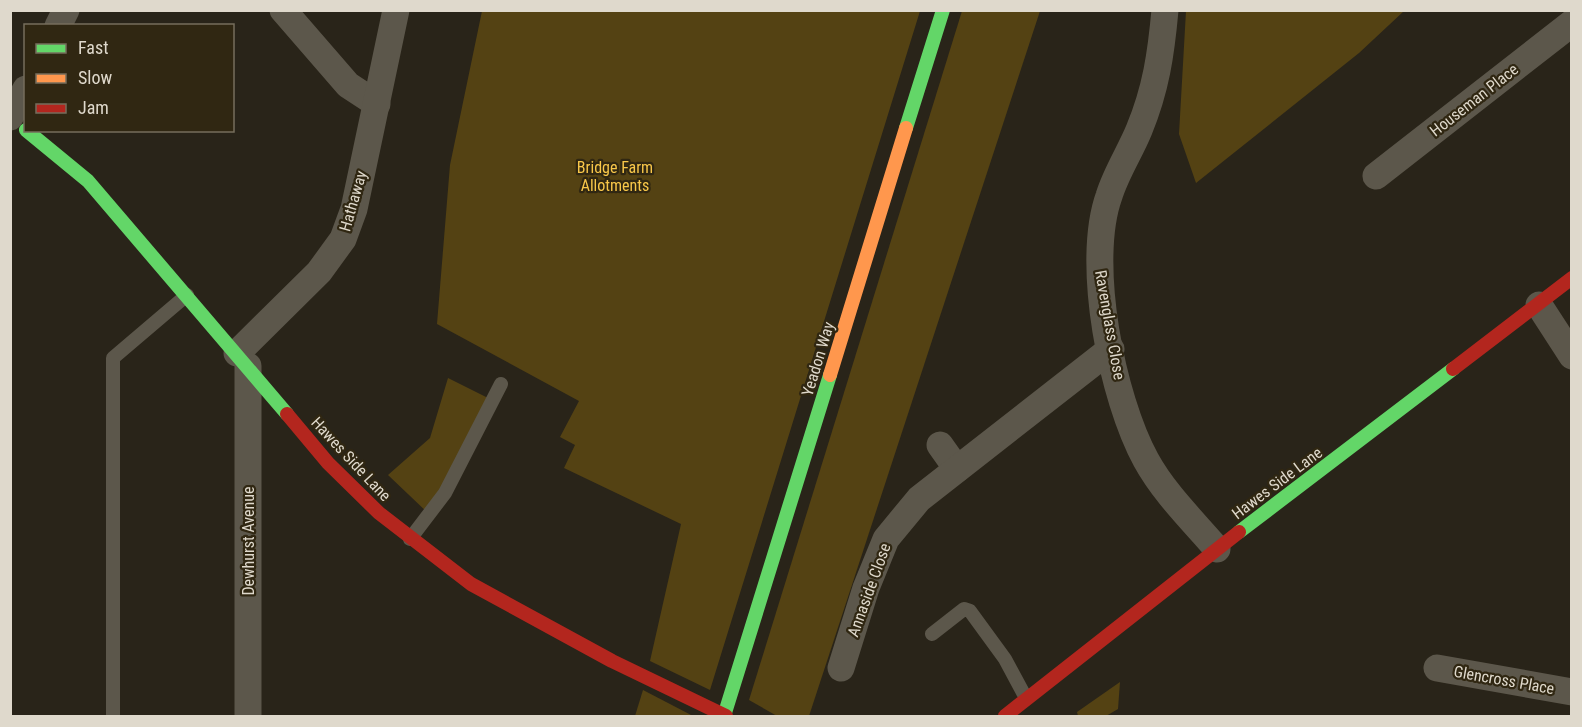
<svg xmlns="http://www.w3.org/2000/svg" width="1582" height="727" font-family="'Roboto Condensed',sans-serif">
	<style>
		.green { fill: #544213 }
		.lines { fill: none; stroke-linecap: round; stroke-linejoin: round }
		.lane { stroke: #5c574b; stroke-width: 14 }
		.street { stroke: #5c574b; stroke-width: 27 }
		.fast { stroke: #63d668; stroke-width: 14 }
		.slow { stroke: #ff974d; stroke-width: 14 }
		.jam { stroke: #b3261e; stroke-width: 14 }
		.labels { text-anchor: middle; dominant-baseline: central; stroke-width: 4.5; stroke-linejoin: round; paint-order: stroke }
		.street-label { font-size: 16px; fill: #dfd9cc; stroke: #302712 }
		.park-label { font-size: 16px; fill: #f8c749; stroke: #302712 }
	</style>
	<rect width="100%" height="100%" fill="#292419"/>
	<g class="green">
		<polygon points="482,11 920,11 710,690 650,661 681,524 564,468 575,445 560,437 579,401 437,324 450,165"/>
		<polygon points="962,11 1040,11 809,716 777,716 749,700"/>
		<polygon points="1186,11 1186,10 1404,11 1359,53 1196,183 1179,134"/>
		<polygon points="448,378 492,400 429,514 388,475 430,438"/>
		<polygon points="1120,682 1118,709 1106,716 1078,716 1077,712"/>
		<polygon points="643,690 693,716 635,716"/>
	</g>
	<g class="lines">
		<g class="lane">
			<polyline points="410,539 445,493 501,384"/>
			<polyline points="932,634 964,609 970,611 1005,659 1026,698"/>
			<polyline points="113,716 113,358 187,295"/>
		</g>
		<g class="street">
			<polyline points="283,10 348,85 377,104"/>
			<path d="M1165 10C1161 54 1156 89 1139 130 1130 152 1116 173 1109 196 1085 263 1112 398 1146 460 1164 493 1193 521 1217 549"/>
			<polyline points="58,26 66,10"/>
			<polyline points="10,117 26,89"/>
			<polyline points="1376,176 1572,23"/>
			<polyline points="1539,305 1572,356"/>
			<polyline points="237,353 319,272 343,239 354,209 396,10"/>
			<polyline points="940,445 957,469"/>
			<polyline points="841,668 866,588 886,539 919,499 1111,349"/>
			<polyline points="1437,668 1572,692"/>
			<polyline points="248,716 248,366"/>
		</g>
		<g class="fast">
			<polyline points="906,128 943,10"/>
			<polyline points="26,130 88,181 287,414"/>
			<polyline points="1239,532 1453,369"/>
			<polyline points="724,716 830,375"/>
		</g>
		<polyline class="slow" points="830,375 906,128"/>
		<g class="jam">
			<polyline points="1453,369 1572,278"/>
			<polyline points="287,414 328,463 379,513 471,584 612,661 726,716"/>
			<polyline points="1005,716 1239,532"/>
		</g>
	</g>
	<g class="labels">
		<g class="street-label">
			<text transform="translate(1474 100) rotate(-38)">Houseman Place</text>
			<text transform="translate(353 201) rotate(-74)">Hathaway</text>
			<text transform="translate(1110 325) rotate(80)">Ravenglass Close</text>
			<text transform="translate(818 359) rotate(-73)">Yeadon Way</text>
			<text transform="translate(351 459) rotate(47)">Hawes Side Lane</text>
			<text transform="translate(1277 483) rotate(-37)">Hawes Side Lane</text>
			<text transform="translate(248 541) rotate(-90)">Dewhurst Avenue</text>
			<text transform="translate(869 590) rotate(-70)">Annaside Close</text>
			<text transform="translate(1504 680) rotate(10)">Glencross Place</text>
		</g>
		<g class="park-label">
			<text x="615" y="167">Bridge Farm<tspan x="615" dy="18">Allotments</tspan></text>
		</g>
	</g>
	<rect width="1582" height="727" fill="none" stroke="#dfd9cc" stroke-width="24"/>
	<rect x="24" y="24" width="210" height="108" fill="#302712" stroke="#766e5c" stroke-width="1.5"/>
	<rect x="36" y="44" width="30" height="9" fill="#63d668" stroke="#766e5c" stroke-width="1.5"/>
	<text x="78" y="54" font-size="18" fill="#dfd9cc">Fast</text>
	<rect x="36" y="74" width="30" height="9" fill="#ff974d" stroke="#766e5c" stroke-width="1.5"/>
	<text x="78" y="84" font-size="18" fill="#dfd9cc">Slow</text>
	<rect x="36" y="104" width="30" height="9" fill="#b3261e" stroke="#766e5c" stroke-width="1.5"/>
	<text x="78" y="114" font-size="18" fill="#dfd9cc">Jam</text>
</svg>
